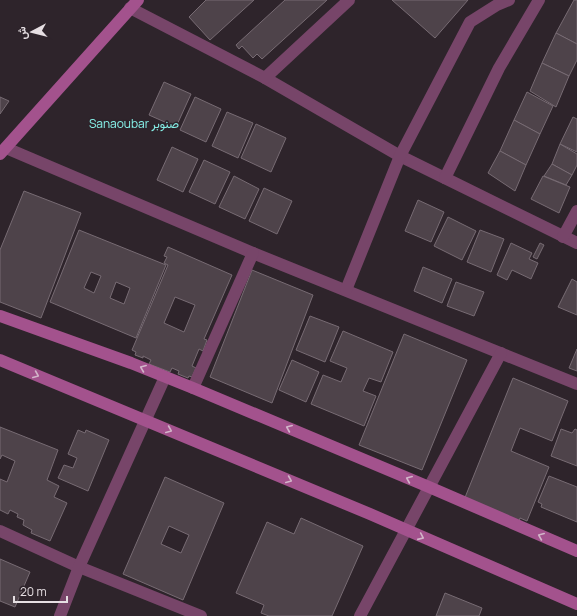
<svg xmlns="http://www.w3.org/2000/svg" width="577" height="616" font-family="Manrope,Vazirmatn,sans-serif">
	<style>
		.building { fill: #4e434a; stroke: #776b73; fill-rule: evenodd }
		.lines { fill: none; stroke-linecap: round; stroke-linejoin: round }
		.street { stroke: #774569; stroke-width: 12 }
		.secondary { stroke: #a3528d; stroke-width: 12 }
		.oneway { stroke: #d2b5c9 }
		.labels { text-anchor: middle; dominant-baseline: central; stroke-width: 3; stroke-linejoin: round; paint-order: stroke }
		.neighbourhood-label { font-size: 12px; fill: #86f0e8; stroke: #2e242b }
	</style>
	<rect width="100%" height="100%" fill="#2e242b"/>
	<g class="building">
		<polygon points="206,0 254,0 210,40 189,17"/>
		<polygon points="285,0 327,0 262,59 257,54 253,58 242,46 239,49 236,45"/>
		<polygon points="392,0 468,0 435,38"/>
		<polygon points="574,0 577,0 577,44 556,33"/>
		<polygon points="556,33 577,44 577,60 569,76 542,63"/>
		<polygon points="542,63 569,76 556,107 530,91"/>
		<polygon points="164,82 191,94 176,127 149,115"/>
		<polygon points="527,92 553,106 540,134 514,120"/>
		<polygon points="0,97 9,101 0,114"/>
		<polygon points="195,97 221,109 206,142 180,130"/>
		<polygon points="227,112 253,123 238,158 212,146"/>
		<polygon points="573,117 577,119 577,152 560,144"/>
		<polygon points="514,120 540,134 526,165 500,151"/>
		<polygon points="256,124 286,138 271,172 241,158"/>
		<polygon points="560,144 577,154 577,165 572,175 552,164"/>
		<polygon points="172,147 198,159 183,192 157,180"/>
		<polygon points="500,151 526,165 515,191 488,173"/>
		<polygon points="204,160 230,172 215,204 189,192"/>
		<polygon points="552,164 572,175 566,185 544,176"/>
		<polygon points="234,176 259,189 245,219 219,207"/>
		<polygon points="543,176 570,187 559,213 531,199"/>
		<polygon points="264,188 292,201 277,234 249,221"/>
		<polygon points="24,191 81,213 41,318 0,302 0,250"/>
		<polygon points="418,200 444,212 431,242 405,231"/>
		<polygon points="448,217 476,231 462,260 434,246"/>
		<path d="M79 230 166 265 136 338 50 302ZM91 272 101 276 94 293 84 288ZM116 282 130 288 124 304 110 298Z"/>
		<polygon points="480,230 504,239 491,272 467,262"/>
		<polygon points="511,243 532,253 529,259 538,263 531,279 512,270 507,280 497,275"/>
		<polygon points="540,243 544,245 537,259 533,257"/>
		<path d="M168 247 232 275 204 339 207 340 203 351 199 349 192 366 196 368 192 377 189 376 188 378 178 374 179 371 172 368 170 372 149 364 151 360 143 356V358L135 355 136 352 132 350 168 265 164 263 167 257 164 256ZM175 297 195 305 184 332 164 323Z"/>
		<polygon points="423,267 452,279 442,303 414,291"/>
		<polygon points="252,270 313,295 272,403 210,377"/>
		<polygon points="572,279 577,282 577,315 558,307"/>
		<polygon points="456,282 484,292 474,316 447,306"/>
		<polygon points="310,316 339,327 325,362 296,350"/>
		<polygon points="343,331 393,352 381,382 369,378 363,391 376,396 364,426 311,404 323,375 341,382 347,368 330,361"/>
		<polygon points="404,334 467,360 422,470 359,445"/>
		<polygon points="577,349 577,371 569,368"/>
		<polygon points="292,360 319,372 306,402 279,390"/>
		<polygon points="513,378 568,401 552,441 520,428 511,451 549,467 527,521 520,518 519,522 464,500"/>
		<polygon points="0,427 58,450 47,480 59,486 54,497 67,503 50,541 31,533 32,530 23,525 24,520 17,517 18,514 10,510 8,514 0,510 0,479 7,482 15,461 2,455 0,459"/>
		<polygon points="561,429 572,433 575,429 577,430 577,466 551,456"/>
		<polygon points="78,430 85,433 86,430 109,440 88,491 58,478 64,465 73,468 77,458 68,454"/>
		<polygon points="549,476 577,487 577,522 541,507 542,504 538,502"/>
		<path d="M165 477 224 503 183 600 123 574ZM169 526 189 535 181 553 161 544Z"/>
		<polygon points="301,518 363,546 332,616 269,616 261,613 264,605 236,593 267,522 294,534"/>
		<polygon points="0,559 30,572 15,607 0,601"/>
		<polygon points="445,593 482,608 479,616 436,616"/>
	</g>
	<g class="lines">
		<g class="street">
			<polyline points="130,8 265,78 400,156 577,243"/>
			<polyline points="265,78 349,0"/>
			<polyline points="6,148 253,253 577,384"/>
			<polyline points="445,178 499,68 539,0"/>
			<polyline points="563,237 577,211"/>
			<polyline points="346,290 400,156 470,22 497,5 509,0"/>
			<polyline points="193,388 253,253"/>
			<polyline points="0,531 79,567 201,616"/>
			<polyline points="60,616 79,567 165,377"/>
			<polyline points="360,616 501,353"/>
		</g>
		<g class="secondary">
			<polyline points="0,154 138,0"/>
			<polyline points="0,316 131,363 193,388 429,487 577,551"/>
			<polyline points="0,360 370,514 577,604"/>
		</g>
	</g>
	<defs><path id="oneway-chevron" d="M-2-3.5L2.5 0L-2 3.5" fill="none" stroke-width="1.6" stroke-linecap="round" stroke-linejoin="round"/></defs>
	<g class="oneway">
		<use href="#oneway-chevron" transform="translate(143 368) rotate(-158)"/>
		<use href="#oneway-chevron" transform="translate(36 375) rotate(23)"/>
		<use href="#oneway-chevron" transform="translate(289 428) rotate(-157)"/>
		<use href="#oneway-chevron" transform="translate(169 430) rotate(23)"/>
		<use href="#oneway-chevron" transform="translate(409 479) rotate(-157)"/>
		<use href="#oneway-chevron" transform="translate(289 480) rotate(23)"/>
		<use href="#oneway-chevron" transform="translate(541 536) rotate(-157)"/>
		<use href="#oneway-chevron" transform="translate(421 537) rotate(24)"/>
	</g>
	<g class="labels">
		<g class="neighbourhood-label">
			<text x="134" y="123">Sanaoubar صنوبر</text>
		</g>
	</g>
	<g transform="translate(32 32) rotate(263)" stroke="#2e242b" stroke-width="3" paint-order="stroke">
	<path d="M0-3L7 15L0 10L-7 15Z" fill="#e6dfe3"/>
	<text y="-6" font-size="11" font-weight="bold" text-anchor="middle" fill="#e6dfe3">ش</text>
	</g>
	<path d="M14 596v6h53v-6" fill="none" stroke="#e6dfe3" stroke-width="2"/>
	<text x="20" y="596" font-size="12" fill="#e6dfe3" stroke="#2e242b" stroke-width="3" paint-order="stroke">20 m</text>
</svg>
